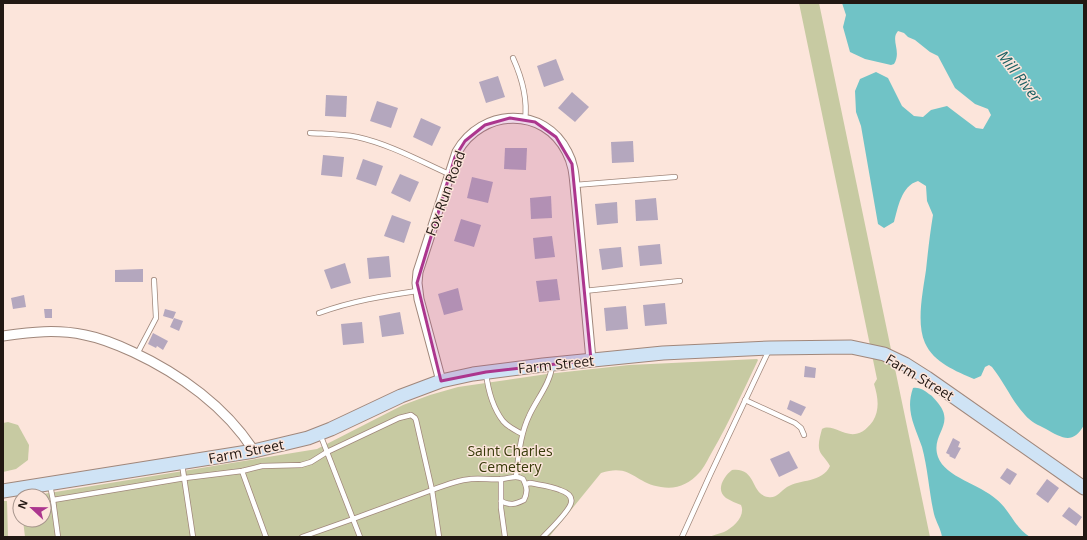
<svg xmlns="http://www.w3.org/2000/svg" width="1087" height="540" font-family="'Open Sans',sans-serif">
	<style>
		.green { fill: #c7caa2 }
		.water { fill: #70c3c6 }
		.building { fill: #b4a7be }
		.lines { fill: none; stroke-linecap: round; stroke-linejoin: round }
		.lane-casing { stroke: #a0877b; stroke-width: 6 }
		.street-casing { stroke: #a0877b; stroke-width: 11 }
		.secondary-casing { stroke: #a0877b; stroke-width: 15 }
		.lane { stroke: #fff; stroke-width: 4.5 }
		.street { stroke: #fff; stroke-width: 9 }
		.secondary { stroke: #cfe3f5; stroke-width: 13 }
		.marked { fill: #ac368e; fill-opacity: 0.2; stroke: #ac368e; stroke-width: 3; stroke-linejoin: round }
		.labels { text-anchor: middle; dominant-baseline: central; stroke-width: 3; stroke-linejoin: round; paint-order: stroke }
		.street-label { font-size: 14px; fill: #221813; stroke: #fce5db }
		.park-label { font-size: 14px; fill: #383a09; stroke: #fce5db }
		.water-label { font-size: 15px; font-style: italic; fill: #1d6264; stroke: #fce5db }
	</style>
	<rect width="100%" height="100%" fill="#fce5db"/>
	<g class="green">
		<path d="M799 3H819L930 537H709C713 535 719 534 724 532 733 528 746 516 741 505 736 503 731 501 726 498 715 490 724 476 732 470 757 467 750 494 768 497 776 499 781 491 787 487 800 479 822 483 830 466 828 462 825 459 822 455 816 448 820 437 822 429 836 421 852 450 873 421 880 409 878 397 874 384L877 379Z"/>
		<path d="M757 359 758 360C743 391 729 423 712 452 708 459 704 468 699 473 689 484 676 490 661 487 635 484 632 463 601 473L549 537H25L23 520H44V496H31L317 449 403 405 430 395 458 387 547 374 629 365Z"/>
		<polygon points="8,422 18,425 29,445 28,460 16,469 3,472 3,423"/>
		<polygon points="3,501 7,501 8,537 3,537"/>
	</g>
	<g class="water">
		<path d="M842 3H1084V425C1073 445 1062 438 1046 429 1038 425 1031 422 1025 415 1012 401 1004 382 992 367L989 365 985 367 981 376 974 379C956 371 934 363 925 343 916 323 923 291 926 270 928 251 930 233 933 215L927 201 926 186 918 181C901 186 898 208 894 222L884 228 878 224 861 126 856 112 855 91 860 79 876 72 888 78 902 106 914 116 923 117 931 110 947 106 976 128 983 129 991 115 988 109 975 104 955 88 938 56 930 52 915 40 908 37 904 33 898 31C890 40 902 51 894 64L891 65 865 59 850 52 843 27 846 15Z"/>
		<path d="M913 388C919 387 924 390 929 394 933 396 935 400 938 403 956 425 930 434 938 457 945 477 981 485 996 499 1010 510 1014 527 1030 537H942C941 529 936 522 934 514 929 492 928 469 922 447 915 426 905 411 913 388Z"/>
	</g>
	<g class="building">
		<polygon points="556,59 564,80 544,87 537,66"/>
		<polygon points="498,76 505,97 486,103 479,82"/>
		<polygon points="572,92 589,107 575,122 558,108"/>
		<polygon points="326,95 347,96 346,117 325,116"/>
		<polygon points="377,101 398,108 391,128 370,121"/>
		<polygon points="421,118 441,127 432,146 413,137"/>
		<polygon points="633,141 634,162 612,163 611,142"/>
		<polygon points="505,148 527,148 526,170 504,169"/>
		<polygon points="323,155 344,157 342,177 321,175"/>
		<polygon points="363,159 383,166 376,186 356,179"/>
		<polygon points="400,174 419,182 410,202 391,193"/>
		<polygon points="472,177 493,182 488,203 467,198"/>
		<polygon points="551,196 552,218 531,219 530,198"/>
		<polygon points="656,198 658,220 636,221 635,200"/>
		<polygon points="617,202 618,223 597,225 595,204"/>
		<polygon points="392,215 411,222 404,243 384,236"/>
		<polygon points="461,219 481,225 474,247 454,241"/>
		<polygon points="552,236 555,257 535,259 533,238"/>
		<polygon points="660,244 662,264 640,266 638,246"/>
		<polygon points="621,247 623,267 602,270 599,249"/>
		<polygon points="389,256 391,277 369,279 367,258"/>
		<polygon points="345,263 351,283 331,289 324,270"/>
		<polygon points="143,269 143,282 115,282 115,270"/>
		<polygon points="557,279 560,300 539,302 536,281"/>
		<polygon points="458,288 463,310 444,315 438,294"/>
		<polygon points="24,295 26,307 13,309 11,298"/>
		<polygon points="665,303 667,324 645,326 643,305"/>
		<polygon points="626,306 628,329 606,331 604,308"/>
		<polygon points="44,309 52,309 52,318 45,318"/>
		<polygon points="165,309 176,312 173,319 163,316"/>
		<polygon points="400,312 404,334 382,337 379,316"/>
		<polygon points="174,318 183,321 179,331 170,327"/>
		<polygon points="362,322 364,343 343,345 341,324"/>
		<polygon points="153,333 168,341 163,350 157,346 156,348 148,344"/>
		<polygon points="805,366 816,368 815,378 804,377"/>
		<polygon points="790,400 806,407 801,416 787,409"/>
		<polygon points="953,438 960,442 958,447 961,448 955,459 949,456 950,455 946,453"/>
		<polygon points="789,451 798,468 779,477 770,459"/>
		<polygon points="1007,468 1017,474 1010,485 1000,478"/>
		<polygon points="1047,479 1059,488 1048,503 1036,494"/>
		<polygon points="1069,507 1082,517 1076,526 1062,516"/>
	</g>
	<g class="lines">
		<defs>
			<g id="lane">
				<path d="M513 58C522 78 528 98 525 120"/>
				<path d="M310 133C326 134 341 134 357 137 389 144 420 161 449 174"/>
				<polyline points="575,185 675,177"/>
				<polyline points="584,291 680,281"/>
				<path d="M319 313C352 301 383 296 417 291"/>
				<polyline points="137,354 156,318 154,280"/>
				<path d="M486 373C488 390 493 408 503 421 508 427 515 430 522 434"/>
				<polyline points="745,400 795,423 801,428 804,435"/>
				<path d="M320 434 327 452 399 418 411 415 415 418 416 420 432 490C445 485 458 480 471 479 482 478 492 480 502 479 511 478 516 475 523 479 527 487 528 492 524 500 516 504 510 506 501 501"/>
				<polyline points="182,464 193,537"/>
				<polyline points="242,471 266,537"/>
				<path d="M516 476C519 455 520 435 529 416 536 400 551 383 552 365"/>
				<polyline points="501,479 501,508 505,537"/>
				<path d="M526 484 530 483C540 485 551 486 560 490 566 492 573 496 571 503 569 511 550 530 543 537"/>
				<polyline points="50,485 53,500 185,478 242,471 262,466 301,465 311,462 327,452 353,519 432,490 439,537"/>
				<polyline points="53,500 58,537"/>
				<polyline points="302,537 353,519 360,537"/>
				<polyline points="682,537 710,475 769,350"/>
			</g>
			<g id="street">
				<path d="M3 336C32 332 56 329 85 335 101 338 118 345 133 352 180 374 226 407 254 451"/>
				<path d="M441 381 419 299 417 283 418 272 457 152C482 108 544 106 567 152 573 163 574 174 575 185L591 360"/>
			</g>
			<polyline id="secondary" points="3,491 254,451 308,438 331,429 401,396 441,381 473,374 543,365 663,353 770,348 851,347 884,354 905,364 927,378 1084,488"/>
		</defs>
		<use href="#lane" class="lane-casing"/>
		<use href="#street" class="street-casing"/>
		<use href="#secondary" class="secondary-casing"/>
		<use href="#lane" class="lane"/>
		<use href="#street" class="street"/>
		<use href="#secondary" class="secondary"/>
	</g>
	<path class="marked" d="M510 118 535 122 556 137 572 164 591 360 486 372 441 381 417 283 455 157 465 141 485 125Z"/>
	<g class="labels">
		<g class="street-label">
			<text transform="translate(445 193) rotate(-70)">Fox Run Road</text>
			<text transform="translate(556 364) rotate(-6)">Farm Street</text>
			<text transform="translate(920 377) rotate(31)">Farm Street</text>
			<text transform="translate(246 451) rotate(-11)">Farm Street</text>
		</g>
		<g class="park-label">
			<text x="510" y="450">Saint Charles<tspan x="510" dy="16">Cemetery</tspan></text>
		</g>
		<g class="water-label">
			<text transform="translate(1020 76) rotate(52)">Mill River</text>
		</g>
	</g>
	<rect width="1087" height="540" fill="none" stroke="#221813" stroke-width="8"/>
	<g transform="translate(32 508) rotate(292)"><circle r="19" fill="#fce5db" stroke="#a5938b"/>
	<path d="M0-3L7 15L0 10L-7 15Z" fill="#ac368e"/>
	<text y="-6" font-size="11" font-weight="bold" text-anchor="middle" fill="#221813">N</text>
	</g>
</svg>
